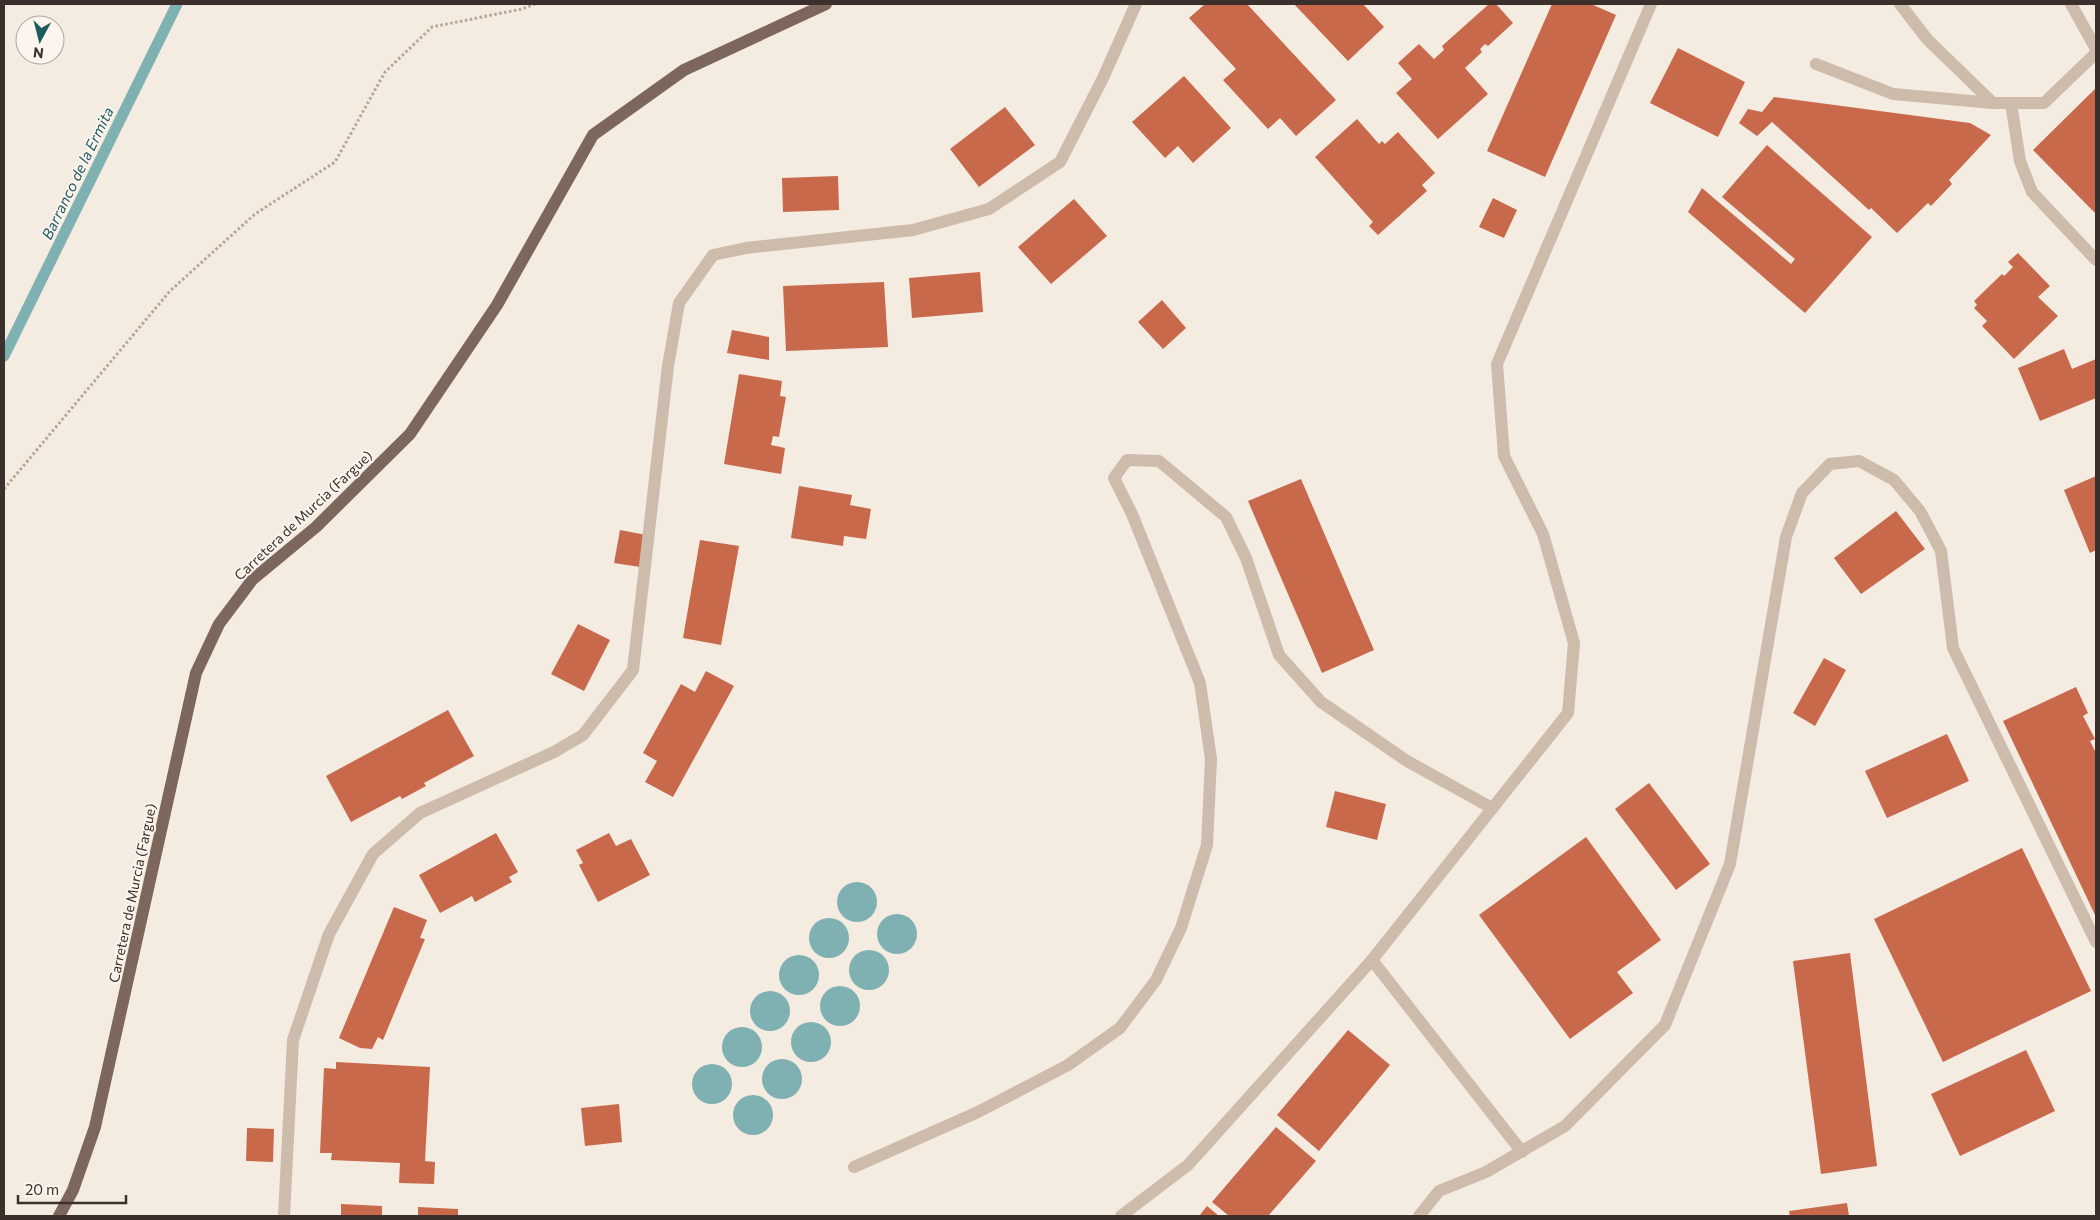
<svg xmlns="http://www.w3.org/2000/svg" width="2100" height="1220" font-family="Commissioner,sans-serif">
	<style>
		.water { fill: #7fb0b2 }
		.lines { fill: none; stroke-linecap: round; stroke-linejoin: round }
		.stream { stroke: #7fb0b2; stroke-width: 11 }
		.building { fill: #c8694b }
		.path { stroke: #b9a596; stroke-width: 3; stroke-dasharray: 2.5 2.5; stroke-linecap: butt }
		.minor { stroke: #cdbbac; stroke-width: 12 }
		.major { stroke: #7d675c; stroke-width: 12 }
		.labels { text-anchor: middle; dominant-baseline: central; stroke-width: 4; stroke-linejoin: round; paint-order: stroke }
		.street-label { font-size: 14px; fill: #3b302b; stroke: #fbf5ee }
		.water-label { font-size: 15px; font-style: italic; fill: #1f5a5e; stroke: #fbf5ee }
	</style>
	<rect width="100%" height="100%" fill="#f4ebe1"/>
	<g class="water">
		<circle cx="857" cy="902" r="20"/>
		<circle cx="897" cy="934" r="20"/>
		<circle cx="829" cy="938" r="20"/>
		<circle cx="869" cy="970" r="20"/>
		<circle cx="799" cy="975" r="20"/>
		<circle cx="840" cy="1006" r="20"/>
		<circle cx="770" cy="1011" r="20"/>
		<circle cx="811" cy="1042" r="20"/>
		<circle cx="742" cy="1047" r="20"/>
		<circle cx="782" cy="1079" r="20"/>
		<circle cx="712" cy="1084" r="20"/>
		<circle cx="753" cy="1115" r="20"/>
	</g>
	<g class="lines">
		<polyline class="stream" points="4,356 177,4"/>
	</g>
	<g class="building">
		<polygon points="1205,4 1247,4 1336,100 1296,136 1280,118 1268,129 1223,80 1236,69 1189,18"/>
		<polygon points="1294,4 1363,4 1384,27 1348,61"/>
		<polygon points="1489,4 1496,4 1513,23 1488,46 1485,44 1480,49 1482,52 1465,68 1488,94 1438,139 1396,93 1412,79 1398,63 1419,44 1434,59 1444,50 1442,46"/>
		<polygon points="1552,4 1591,4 1616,15 1545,177 1487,151"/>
		<polygon points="1678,48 1745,82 1718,137 1650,103"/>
		<polygon points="1184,76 1231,128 1193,163 1178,146 1165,158 1132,122"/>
		<polygon points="2096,88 2096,214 2033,150"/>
		<polygon points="1774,97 1970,123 1991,135 1949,180 1952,184 1931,206 1928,203 1897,233 1871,208 1869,210 1772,122 1757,136 1739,123 1748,109 1762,112"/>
		<polygon points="1005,107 1035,145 979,187 950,149"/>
		<polygon points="1357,119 1379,144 1382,141 1385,144 1398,132 1435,173 1422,185 1427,191 1378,235 1369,226 1373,222 1315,157"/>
		<polygon points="1767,145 1872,237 1805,313 1688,212 1702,188 1791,264 1795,259 1722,197"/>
		<polygon points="838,176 839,210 783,212 782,178"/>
		<polygon points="1493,198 1517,210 1504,238 1479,227"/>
		<polygon points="1074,199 1107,236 1051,284 1018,247"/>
		<polygon points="2018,253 2050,286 2038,297 2058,316 2014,359 1982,326 1987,321 1974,308 1977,305 1974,301 2002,274 2004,276 2013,267 2008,262"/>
		<polygon points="980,272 983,312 912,318 909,278"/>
		<polygon points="884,282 888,347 786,351 783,286"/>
		<polygon points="1162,300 1186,328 1163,349 1138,322"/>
		<polygon points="732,330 769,337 769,360 727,353"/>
		<polygon points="2064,349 2072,369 2096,359 2096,398 2040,421 2018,368"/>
		<polygon points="739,374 782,381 780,396 786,397 779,437 773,436 771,445 785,448 781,474 724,464"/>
		<polygon points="2096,476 2096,550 2090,553 2064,490"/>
		<polygon points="1301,479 1374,650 1322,673 1248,501"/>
		<polygon points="799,486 852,495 850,505 871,509 866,539 844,536 843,546 791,538"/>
		<polygon points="1896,511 1925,549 1861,594 1834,558"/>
		<polygon points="620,530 646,535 640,567 614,563"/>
		<polygon points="700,540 739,546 721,645 683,638"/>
		<polygon points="578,624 610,640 584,691 551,674"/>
		<polygon points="1824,658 1846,670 1815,726 1793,713"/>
		<polygon points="706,671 734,686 673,797 645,782 657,761 643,753 681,684 695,692"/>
		<polygon points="2076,687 2088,713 2083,716 2095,739 2090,741 2096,753 2096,917 2003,721"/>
		<polygon points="448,710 474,756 424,783 426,786 402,799 400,796 351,822 326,776"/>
		<polygon points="1947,734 1969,781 1887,818 1865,771"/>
		<polygon points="1649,783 1710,864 1676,890 1615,809"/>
		<polygon points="1335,791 1386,804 1377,840 1326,827"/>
		<polygon points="496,833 518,872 509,877 512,882 475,902 472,896 440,913 419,875"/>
		<polygon points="609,833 616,846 631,839 650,875 598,902 579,865 583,863 576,850"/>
		<polygon points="1586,837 1661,940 1617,972 1633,993 1570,1039 1479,915"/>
		<polygon points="2022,848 2091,991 1943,1062 1874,919"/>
		<polygon points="394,907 427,920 420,938 425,939 383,1040 378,1037 372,1049 360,1048 339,1038"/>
		<polygon points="1850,953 1877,1166 1821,1174 1793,961"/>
		<polygon points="1348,1030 1390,1065 1319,1151 1277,1115"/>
		<polygon points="2026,1050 2055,1111 1960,1156 1931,1094"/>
		<polygon points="336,1062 430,1067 425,1161 435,1162 434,1184 399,1183 400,1163 331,1160 332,1153 320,1153 324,1068 336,1069"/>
		<polygon points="619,1104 622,1142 585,1146 581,1108"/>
		<polygon points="1276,1127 1316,1161 1268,1216 1229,1216 1212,1202"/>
		<polygon points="247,1128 274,1129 273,1162 246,1161"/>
		<polygon points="1847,1203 1849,1216 1790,1216 1789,1211"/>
		<polygon points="341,1204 382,1206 382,1216 341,1216"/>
		<polygon points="1207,1206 1219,1216 1199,1216"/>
		<polygon points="418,1207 458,1209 458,1216 418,1216"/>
	</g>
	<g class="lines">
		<polyline class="path" points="4,489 170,291 255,214 335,162 385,72 432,27 522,9 535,4"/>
		<g class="minor">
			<polyline points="1900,4 1927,39 1993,103"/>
			<polyline points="2071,4 2096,49"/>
			<polyline points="1816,64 1893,94 1993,103 2044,103 2096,53"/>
			<polyline points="2011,103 2020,161 2032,192 2096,260"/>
			<polyline points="1372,960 1522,1152"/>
			<polyline points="854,1167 978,1112 1068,1065 1120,1028 1156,980 1181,928 1207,845 1211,759 1200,683 1132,514 1114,478 1127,460 1159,461 1226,517 1246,558 1279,655 1321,702 1407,761 1492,808"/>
			<polyline points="284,1216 293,1040 329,934 373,854 420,813 554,752 583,735 633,670 668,366 679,303 713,255 746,248 913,230 989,209 1060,162 1103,78 1136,4"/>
			<polyline points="1121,1216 1188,1165 1372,960 1568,713 1574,643 1543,534 1504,456 1497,364 1651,4"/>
			<polyline points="1419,1216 1439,1191 1486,1172 1565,1126 1665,1025 1730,864 1786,537 1802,493 1830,464 1859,461 1894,480 1920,511 1941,551 1953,648 2096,942"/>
		</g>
		<polyline class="major" points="59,1216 73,1190 95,1127 196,673 219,624 252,580 316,527 410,434 497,305 593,135 684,70 826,4"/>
	</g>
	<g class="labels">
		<g class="street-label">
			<text transform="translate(303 515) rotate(-43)">Carretera de Murcia (Fargue)</text>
			<text transform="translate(132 893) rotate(-78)">Carretera de Murcia (Fargue)</text>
		</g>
		<g class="water-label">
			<text transform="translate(77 173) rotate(-64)">Barranco de la Ermita</text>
		</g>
	</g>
	<rect width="2100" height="1220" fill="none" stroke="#3b302b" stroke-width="10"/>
	<g transform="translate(40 40) rotate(187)"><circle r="24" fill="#fbf5ee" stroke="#aea6a0"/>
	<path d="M0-4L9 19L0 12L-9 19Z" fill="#1f5a5e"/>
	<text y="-8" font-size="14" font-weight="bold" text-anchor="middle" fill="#3b302b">N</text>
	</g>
	<path d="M18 1195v8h108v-8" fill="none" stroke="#3b302b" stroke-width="2.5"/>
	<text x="25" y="1195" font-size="15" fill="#3b302b" stroke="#fbf5ee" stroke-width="4" paint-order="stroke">20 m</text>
</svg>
